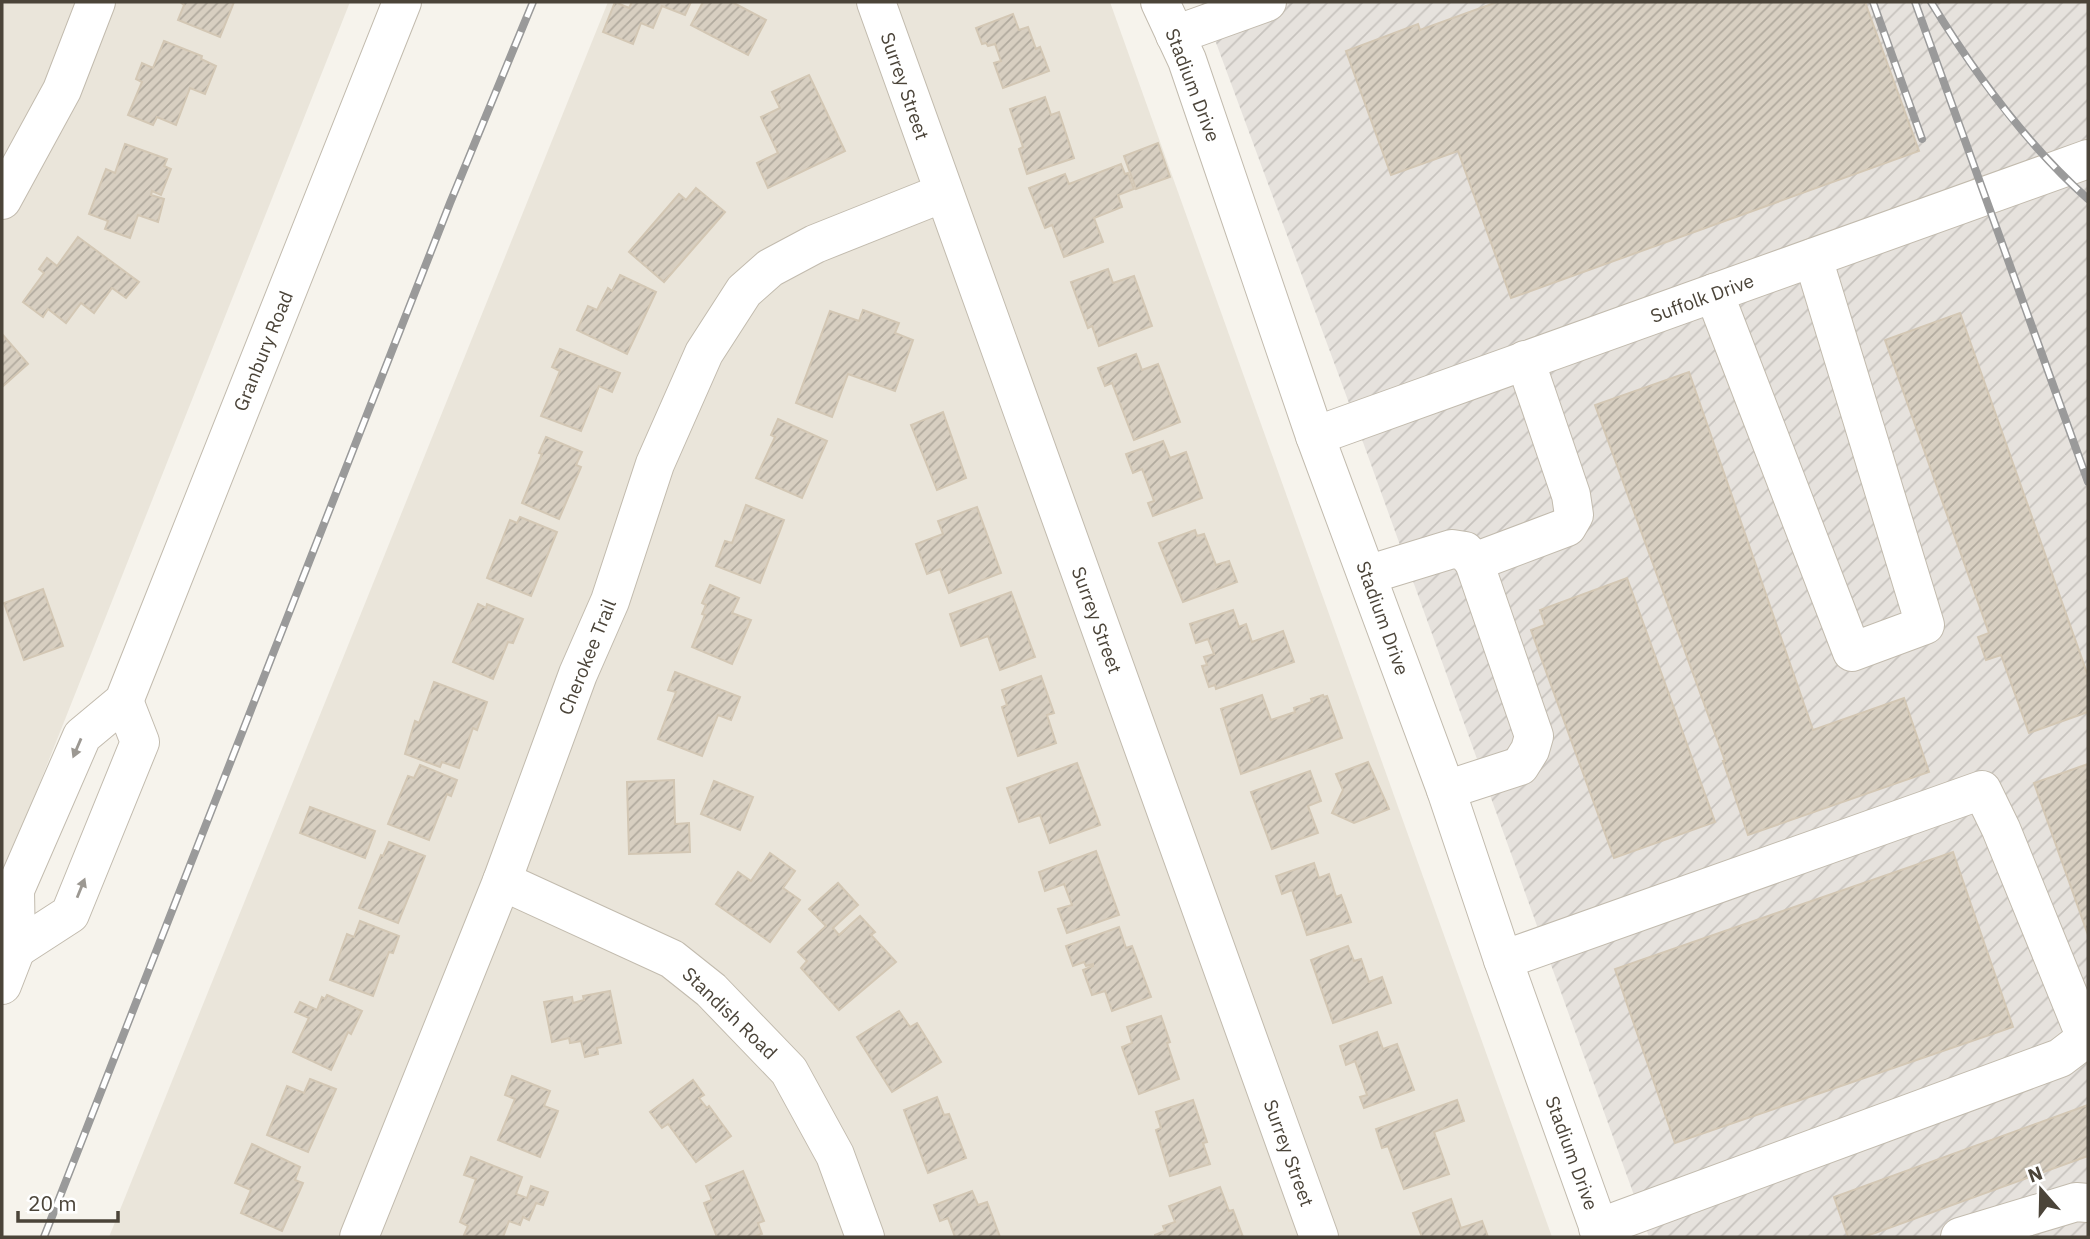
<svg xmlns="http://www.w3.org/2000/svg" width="2090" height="1239" font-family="'IBM Plex Sans',sans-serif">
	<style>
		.residential { fill: #eae5da }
		.industrial { fill: url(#industrial-furrows) }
		.building { fill: url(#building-hatch); stroke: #d3c7b4; stroke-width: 2 }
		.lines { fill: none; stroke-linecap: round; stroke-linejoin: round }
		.minor-casing { stroke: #c2bbae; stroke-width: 40 }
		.minor { stroke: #fff; stroke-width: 38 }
		.rail-casing { stroke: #9a9a9a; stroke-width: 8 }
		.rail { stroke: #fff; stroke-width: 5; stroke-dasharray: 16; stroke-linecap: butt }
		.oneway { fill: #9c9892 }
		.labels { text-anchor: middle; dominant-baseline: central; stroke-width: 5; stroke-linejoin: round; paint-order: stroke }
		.street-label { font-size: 19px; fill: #4b4439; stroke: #fff }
	</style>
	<defs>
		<pattern id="industrial-furrows" width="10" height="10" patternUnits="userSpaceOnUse" patternTransform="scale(1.75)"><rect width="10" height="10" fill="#e6e2dd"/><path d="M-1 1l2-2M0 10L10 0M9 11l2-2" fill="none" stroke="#c7c3be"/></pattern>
		<pattern id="building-hatch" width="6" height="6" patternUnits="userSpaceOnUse" patternTransform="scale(1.75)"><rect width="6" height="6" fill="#d8cfc1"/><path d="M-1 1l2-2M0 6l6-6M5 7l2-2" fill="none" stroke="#b1aa9e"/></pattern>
	</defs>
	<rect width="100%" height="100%" fill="#f6f3ec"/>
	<g class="residential">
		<polygon points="2,2 350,2 2,878"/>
		<polygon points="608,2 1110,2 1552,1237 109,1237"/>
	</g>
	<polygon class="industrial" points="1201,2 2088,2 2088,1237 1649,1237 1346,395"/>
	<g class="building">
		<polygon points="180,2 234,2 220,37 178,20 184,5"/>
		<polygon points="615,2 629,8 632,2 691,2 685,15 662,6 653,28 641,23 633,44 603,32"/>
		<polygon points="703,2 732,2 766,20 748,55 691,25"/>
		<polygon points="1497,2 1865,2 1919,151 1511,298 1458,151 1391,175 1346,51 1418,24 1420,30"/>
		<polygon points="1013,14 1019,30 1028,27 1036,49 1040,47 1049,71 1003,88 994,63 1001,61 995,44 988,46 986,43 982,44 976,28"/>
		<polygon points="164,41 202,56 201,59 216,66 205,94 190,88 176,125 157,117 153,125 128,115 142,82 136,79 142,63 153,68"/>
		<polygon points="809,75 845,151 768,188 757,163 778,153 761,117 780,108 772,92"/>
		<polygon points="1045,97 1051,115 1059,112 1074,158 1027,174 1019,149 1023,147 1010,109"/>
		<polygon points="1158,143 1170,177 1136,189 1124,156"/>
		<polygon points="125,144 167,159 164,166 171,169 161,195 152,191 151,195 164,199 158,222 138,215 130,238 105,229 108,221 89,214 106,169 115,173"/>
		<polygon points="1121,164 1125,174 1128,173 1134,189 1118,195 1122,207 1094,218 1103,242 1064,257 1052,225 1045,228 1029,188 1065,174 1069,184"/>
		<polygon points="696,188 725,212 664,282 629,252 679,194 686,200"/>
		<polygon points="78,237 139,282 126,298 112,288 94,313 81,303 66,323 48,309 43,317 23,302 44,273 39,269 47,258 57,266"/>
		<polygon points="1108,269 1113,283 1134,276 1152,326 1099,346 1092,326 1088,328 1071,282"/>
		<polygon points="620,275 656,292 627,354 577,330 588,306 597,310 608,288 612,291"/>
		<polygon points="863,310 899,323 895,333 913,340 895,391 848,374 832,417 796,403 830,311 859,321"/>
		<polygon points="1960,313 2088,676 2088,712 2029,733 2001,655 1986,660 1978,637 1989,633 1885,340"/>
		<polygon points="2,334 28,364 2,387"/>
		<polygon points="560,349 620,373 612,392 599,386 581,431 541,416 560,371 552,367"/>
		<polygon points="1136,354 1142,370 1158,364 1180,422 1134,440 1112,383 1105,386 1098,368"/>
		<polygon points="1689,372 1813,730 1904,698 1929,772 1748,835 1723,761 1725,761 1595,405"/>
		<polygon points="943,412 966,478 937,490 911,425"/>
		<polygon points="778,419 827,441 802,498 756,478 775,437 771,435"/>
		<polygon points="546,437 582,452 576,465 581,467 559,519 522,503 542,454 539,453"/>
		<polygon points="1163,441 1170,458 1186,452 1202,498 1153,516 1148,503 1154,501 1142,469 1133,473 1126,454"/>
		<polygon points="746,505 784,520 760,583 716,566 725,541 732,543"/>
		<polygon points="977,507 1001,573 949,593 940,569 927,574 916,544 943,534 938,521"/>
		<polygon points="520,517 557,532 531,596 487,578 510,520 517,523"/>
		<polygon points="1195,530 1197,536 1204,534 1216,565 1229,561 1237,582 1183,602 1159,543"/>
		<polygon points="1627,578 1715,822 1614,858 1531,630 1545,625 1540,610"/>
		<polygon points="710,585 739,598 732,613 751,620 732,664 692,647 705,615 702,614 706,605 702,603"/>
		<polygon points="43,589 63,646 24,660 4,603"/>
		<polygon points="1011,592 1035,657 1000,670 988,636 961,646 950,614"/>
		<polygon points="478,604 486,608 487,604 523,619 513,643 508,642 493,679 453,662"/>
		<polygon points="1233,610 1239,627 1246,624 1252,642 1283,631 1294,662 1216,689 1215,685 1209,687 1202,666 1207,665 1204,657 1214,654 1208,639 1196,643 1190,624"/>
		<polygon points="675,672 740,697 731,720 718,715 702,756 658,739 676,692 668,690"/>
		<polygon points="1041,676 1054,713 1047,715 1056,743 1018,756 1002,707 1007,705 1002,690"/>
		<polygon points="434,682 487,702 477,730 473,728 459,768 442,762 440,767 405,754 415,721 419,723"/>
		<polygon points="1262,695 1271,720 1295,712 1294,708 1312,702 1311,699 1323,695 1324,697 1327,696 1342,738 1241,774 1221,709"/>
		<polygon points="1368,762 1389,809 1354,823 1332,813 1343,790 1336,774"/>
		<polygon points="1077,763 1100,825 1050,843 1040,815 1019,822 1007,788"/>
		<polygon points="2088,764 2088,935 2034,783"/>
		<polygon points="420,765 457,780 451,796 447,794 429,840 388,824 408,776 414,778"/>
		<polygon points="1310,771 1321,801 1308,806 1318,833 1272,849 1251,792"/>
		<polygon points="674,780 675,824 689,823 690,852 629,854 627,782"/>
		<polygon points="714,781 753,797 740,830 701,814"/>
		<polygon points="310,807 375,831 365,858 300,833"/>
		<polygon points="389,842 425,856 398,923 359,908 381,855 383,856"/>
		<polygon points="1096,851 1119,915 1067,933 1058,909 1072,905 1064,884 1045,891 1039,872"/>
		<polygon points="1953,852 2013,1027 1675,1143 1615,969"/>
		<polygon points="770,853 795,871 783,888 800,900 770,942 716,904 738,872 751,881"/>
		<polygon points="1314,863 1319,878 1329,874 1336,897 1341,895 1351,922 1307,935 1292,890 1282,894 1276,876"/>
		<polygon points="838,883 858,905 833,928 839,935 860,916 875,932 871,935 896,962 839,1010 801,968 807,961 798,952 826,926 809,909"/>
		<polygon points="360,921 399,936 393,953 389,952 373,996 330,980 347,934 354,937"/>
		<polygon points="1119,927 1126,948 1132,946 1151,997 1112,1011 1105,991 1092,995 1083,970 1093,966 1093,964 1086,966 1084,962 1073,966 1066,946"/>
		<polygon points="1348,946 1354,961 1361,959 1369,982 1382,977 1391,1003 1333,1023 1311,960"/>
		<polygon points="610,991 621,1043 597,1048 598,1054 585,1057 581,1041 570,1043 569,1038 552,1042 544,1002 572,997 573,1003 584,1000 583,996"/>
		<polygon points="327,995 362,1011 351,1034 348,1032 331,1070 293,1052 309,1018 295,1012 300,1002 317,1010 322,997 325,999"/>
		<polygon points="899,1011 910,1027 917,1023 941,1062 892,1092 857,1037"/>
		<polygon points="1161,1016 1170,1042 1167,1043 1179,1079 1139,1094 1122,1047 1132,1043 1127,1027"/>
		<polygon points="1377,1032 1383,1049 1397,1044 1414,1090 1364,1108 1360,1097 1367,1095 1355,1061 1346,1065 1340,1046"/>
		<polygon points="512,1076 550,1091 544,1106 558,1111 540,1157 498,1140 515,1099 505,1095"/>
		<polygon points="310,1079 336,1089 308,1152 267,1135 287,1086 304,1093"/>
		<polygon points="693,1080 704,1095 699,1098 707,1108 709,1106 731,1136 696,1162 668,1124 662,1128 650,1112"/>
		<polygon points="937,1097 944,1115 949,1114 966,1158 928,1173 904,1110"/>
		<polygon points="1193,1100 1207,1142 1203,1143 1210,1164 1170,1176 1156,1130 1161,1128 1156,1112"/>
		<polygon points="1457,1100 1464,1121 1434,1132 1449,1174 1404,1189 1388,1146 1382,1148 1376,1129"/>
		<polygon points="2088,1105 2088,1156 1864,1237 1848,1237 1834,1197"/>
		<polygon points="252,1144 300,1167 295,1180 303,1183 282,1231 241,1213 251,1190 235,1183"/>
		<polygon points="471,1157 522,1177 516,1194 527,1198 531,1186 548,1192 543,1205 536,1203 529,1220 523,1217 520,1225 509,1221 503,1237 471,1237 464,1235 468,1226 460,1222 476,1179 464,1175"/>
		<polygon points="743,1171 764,1221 758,1223 762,1234 754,1237 717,1237 704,1203 712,1200 706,1186"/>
		<polygon points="1220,1187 1229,1211 1233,1210 1243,1237 1155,1237 1155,1235 1165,1231 1163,1226 1175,1222 1169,1206"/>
		<polygon points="972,1191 978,1205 987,1202 1000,1237 955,1237 948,1218 940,1221 934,1205"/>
		<polygon points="1451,1199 1461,1228 1482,1221 1488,1237 1422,1237 1413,1213"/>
	</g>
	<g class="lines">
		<defs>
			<g id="minor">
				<polyline points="876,2 1319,1237"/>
				<polyline points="1160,2 1187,60 1315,436 1446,790 1503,960 1602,1237"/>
				<polyline points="1175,35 1267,2"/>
				<polyline points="2,200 62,90 96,2"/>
				<polyline points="1714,293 1852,652 1925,625 1813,258"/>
				<polyline points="1315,436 2088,159"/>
				<polyline points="1474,562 1567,527 1574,515 1571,495 1525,360"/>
				<polyline points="1367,575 1452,549 1465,551 1474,562 1534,736 1530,750 1520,766 1446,790"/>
				<polyline points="502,881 672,959 711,990 789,1071 835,1155 865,1237"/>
				<polyline points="2,954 16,949 70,914 140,742 124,701"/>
				<polyline points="1503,960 1982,790 2001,829 2086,1038 2060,1058 1598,1228"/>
				<polyline points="2,985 16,949 15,890 82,736 124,701 402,2"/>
				<polyline points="359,1237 502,881 578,674 610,601 655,464 704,353 744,291 770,268 815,244 943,193"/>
				<polyline points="1960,1237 2076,1202 2088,1203"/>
			</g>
		</defs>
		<use href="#minor" class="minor-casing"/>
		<use href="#minor" class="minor"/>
		<defs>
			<g id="rail">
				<polyline points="1873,2 1922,139"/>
				<polyline points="1915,2 2088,482"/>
				<path d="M1931 2C1975 74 2025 143 2088 199"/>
				<polyline points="44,1237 450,203 533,2"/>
			</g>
		</defs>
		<use href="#rail" class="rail-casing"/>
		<use href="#rail" class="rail"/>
	</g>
	<defs><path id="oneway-solid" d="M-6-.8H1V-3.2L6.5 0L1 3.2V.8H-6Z" transform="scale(1.75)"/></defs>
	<g class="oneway">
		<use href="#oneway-solid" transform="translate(77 748) rotate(113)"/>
		<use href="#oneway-solid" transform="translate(81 888) rotate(-68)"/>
	</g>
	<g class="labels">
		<g class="street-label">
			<text transform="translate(1193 85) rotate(69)">Stadium Drive</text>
			<text transform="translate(905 86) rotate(71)">Surrey Street</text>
			<text transform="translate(1702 298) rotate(-20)">Suffolk Drive</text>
			<text transform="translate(263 351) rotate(-68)">Granbury Road</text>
			<text transform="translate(1383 618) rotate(70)">Stadium Drive</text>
			<text transform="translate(1097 620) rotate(70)">Surrey Street</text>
			<text transform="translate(587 657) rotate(-68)">Cherokee Trail</text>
			<text transform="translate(730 1013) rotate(44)">Standish Road</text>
			<text transform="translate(1289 1153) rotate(70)">Surrey Street</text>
			<text transform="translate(1572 1153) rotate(70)">Stadium Drive</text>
		</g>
	</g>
	<rect width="2090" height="1239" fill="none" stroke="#4b4439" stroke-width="7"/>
	<g transform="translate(2041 1190) rotate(340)" stroke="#ffffff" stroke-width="5" paint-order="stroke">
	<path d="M0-5L12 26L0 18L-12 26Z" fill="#4b4439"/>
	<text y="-10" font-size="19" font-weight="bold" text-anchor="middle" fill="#4b4439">N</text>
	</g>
	<path d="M18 1211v10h100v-10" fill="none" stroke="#4b4439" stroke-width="3.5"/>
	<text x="28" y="1211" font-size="21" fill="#4b4439" stroke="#ffffff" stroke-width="5" paint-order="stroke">20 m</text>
</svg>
